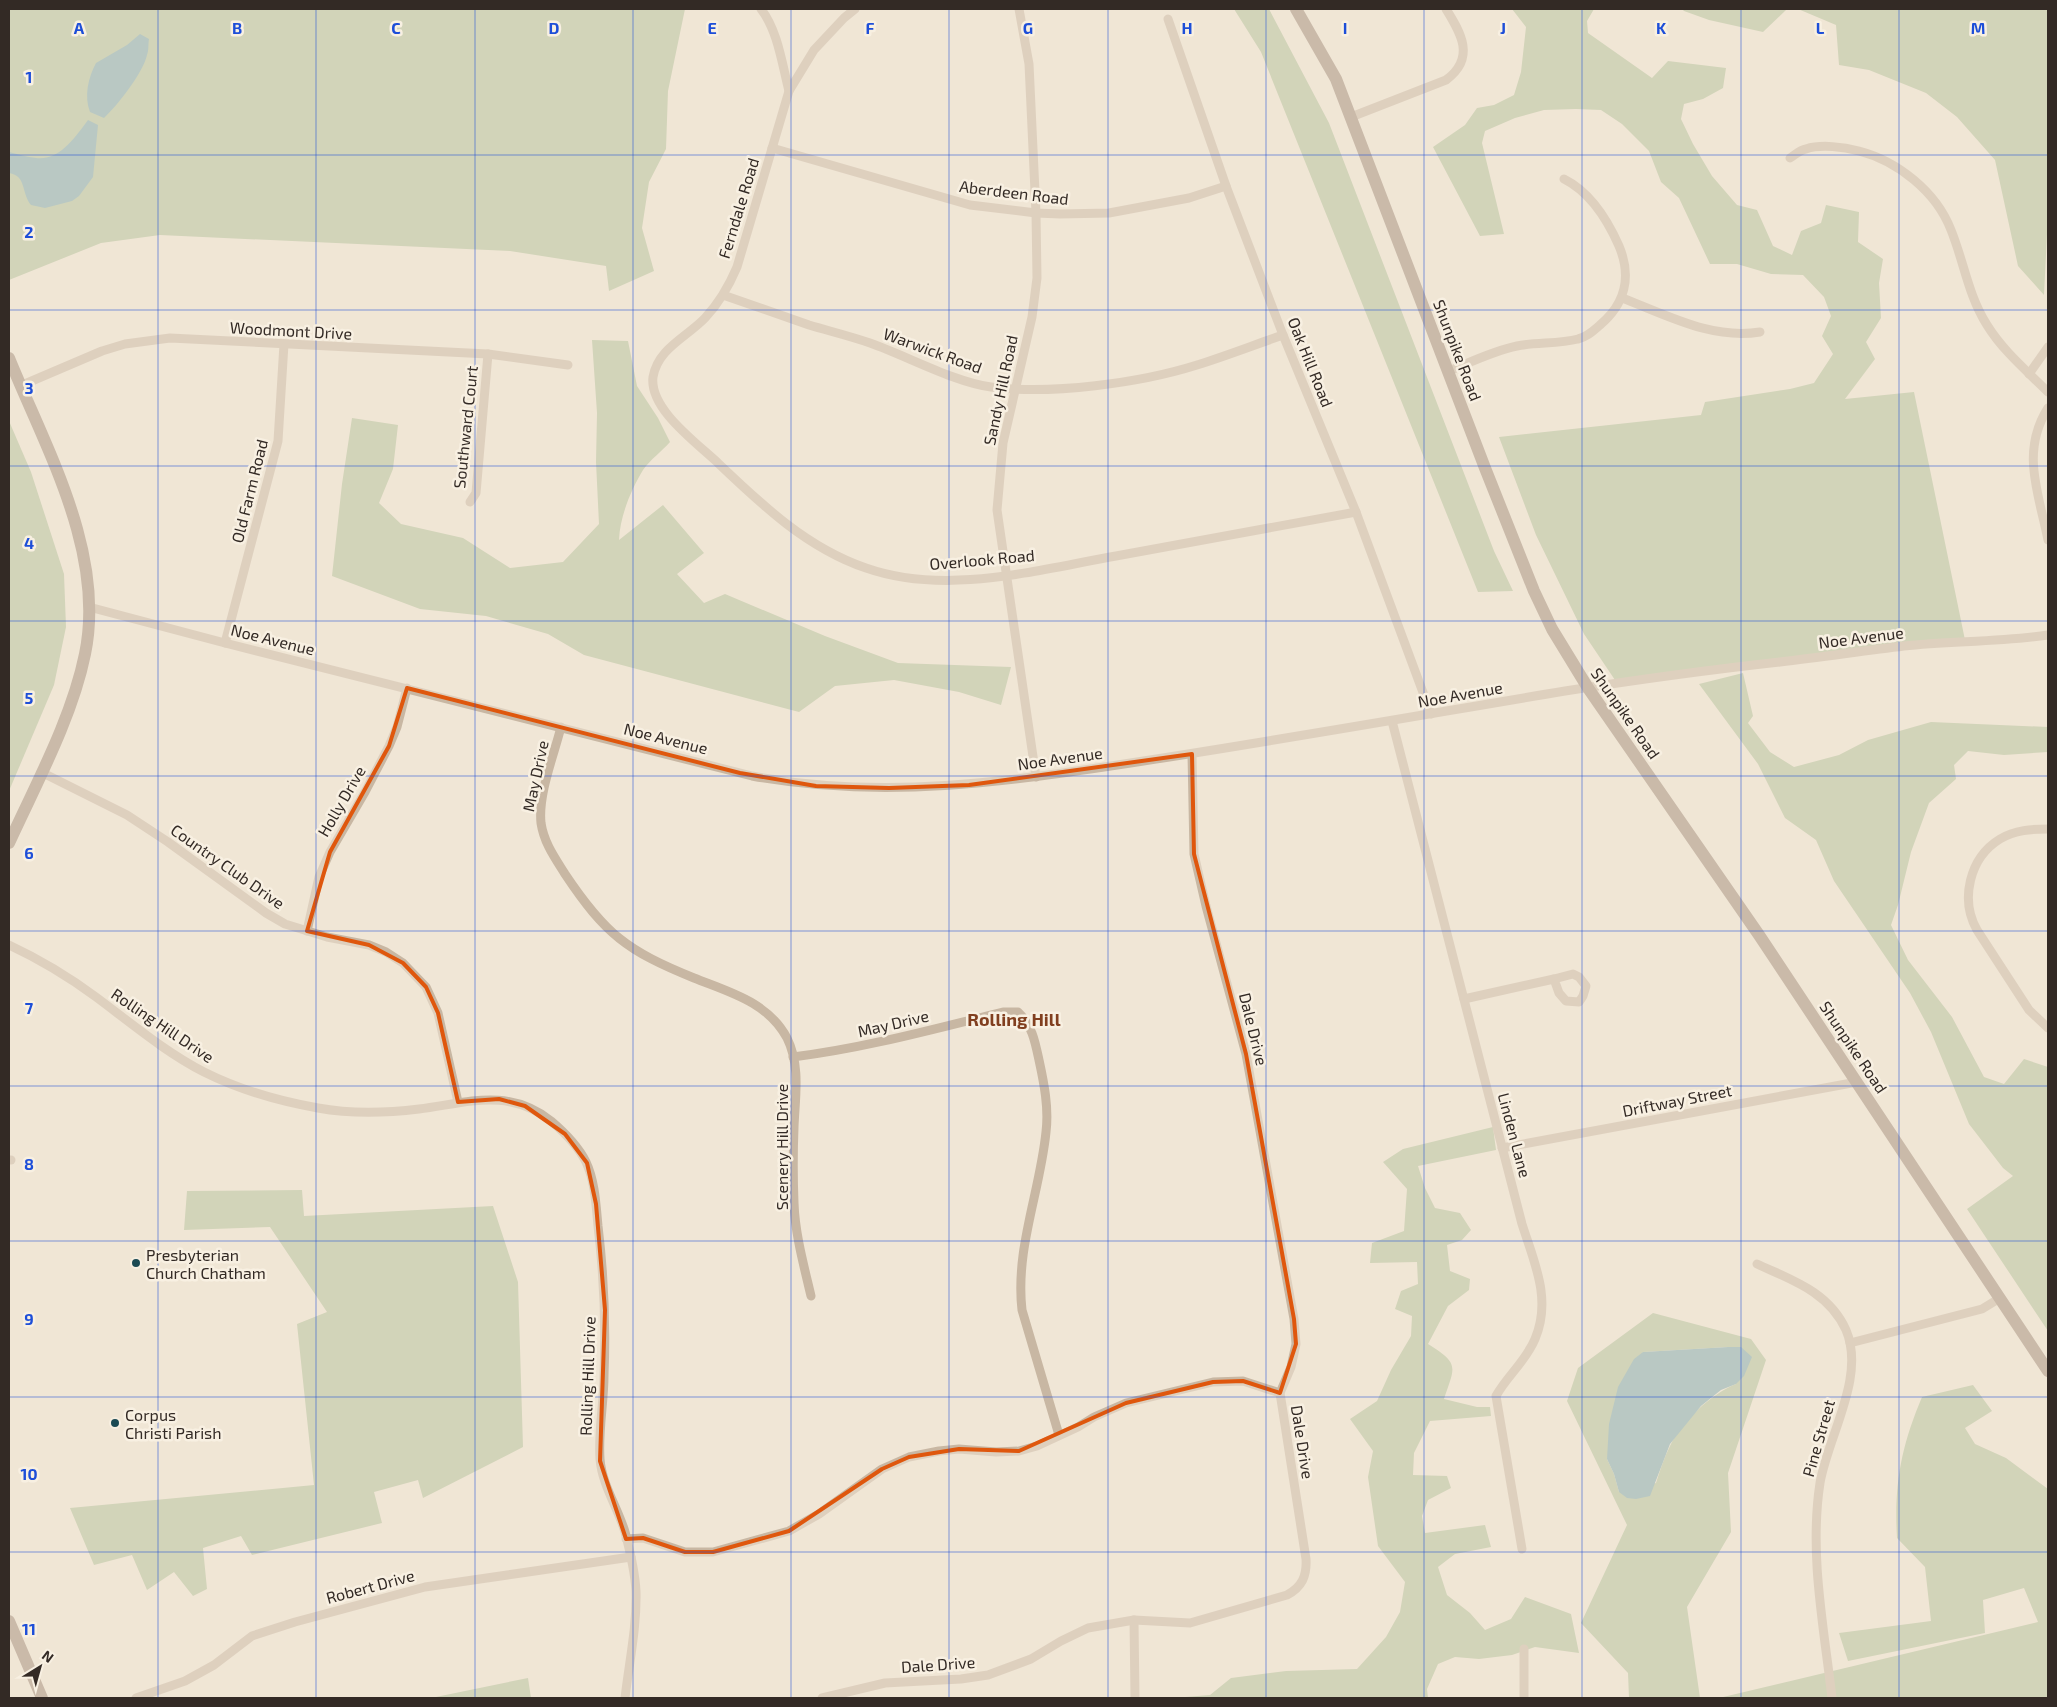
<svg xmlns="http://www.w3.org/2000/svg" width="2057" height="1707" font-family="'Exo 2',sans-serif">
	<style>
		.green { fill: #adbf97; fill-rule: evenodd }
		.water { fill: #76a5ad }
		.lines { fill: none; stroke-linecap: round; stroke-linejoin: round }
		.street { stroke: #c8b7a3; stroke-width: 9 }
		.secondary { stroke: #9b8674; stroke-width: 12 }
		.marked { fill: none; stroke: #df570d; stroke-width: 4; stroke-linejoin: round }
		.grid { fill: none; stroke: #1d4ed8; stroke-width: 1; stroke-opacity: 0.55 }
		.poi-dot { fill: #1b4a53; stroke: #f8f0e2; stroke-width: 2 }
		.labels { text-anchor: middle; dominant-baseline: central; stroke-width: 5; stroke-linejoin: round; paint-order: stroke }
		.street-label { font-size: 16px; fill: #332a25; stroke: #f8f0e2 }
		.poi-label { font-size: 16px; fill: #332a25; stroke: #f8f0e2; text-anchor: start }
		.neighbourhood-label { font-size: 18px; font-weight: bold; fill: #813f1f; stroke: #f8f0e2 }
		.grid-label { font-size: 16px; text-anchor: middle; font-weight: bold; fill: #1d4ed8; stroke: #f8f0e2; stroke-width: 5; stroke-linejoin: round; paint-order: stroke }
	</style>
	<rect width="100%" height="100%" fill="#f0e6d6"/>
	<g class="green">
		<polygon points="9,9 685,9 668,91 666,149 649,182 642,228 654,271 609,291 606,266 510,251 160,235 101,243 9,280"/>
		<polygon points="1234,9 1269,9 1329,123 1494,551 1513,591 1478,592 1261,52"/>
		<polygon points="1512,9 1594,9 1587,21 1588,33 1652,78 1668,61 1726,68 1723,88 1703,99 1684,104 1681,119 1693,144 1712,176 1737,205 1757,210 1773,246 1792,255 1801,231 1821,223 1826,205 1859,212 1858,242 1883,259 1879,283 1881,318 1866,342 1875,359 1845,399 1914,392 1965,640 1617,683 1584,634 1536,535 1499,437 1701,415 1705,402 1790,389 1814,383 1833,354 1822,336 1831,316 1824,297 1803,275 1771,274 1737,264 1710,264 1679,198 1661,182 1649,151 1622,124 1601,110 1576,109 1544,110 1515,118 1485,131 1482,143 1504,234 1480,236 1433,147 1465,125 1477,108 1494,105 1514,95 1521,72 1526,27"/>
		<polygon points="1682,9 1787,9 1763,32 1709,20 1684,11"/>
		<polygon points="1798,9 2048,9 2048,214 2044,295 2018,266 1995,160 1957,117 1926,93 1869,70 1839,65 1836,25"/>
		<path d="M592 340 628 341 637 386 658 418 670 442C662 451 650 460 643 470 631 490 620 516 619 540L663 505 704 553 677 574 704 603 725 594 825 636 898 663 1011 667 1001 705 959 692 894 680 835 686 799 712 584 655 548 634 486 616 420 609 332 576 342 484 352 418 398 425 393 469 379 503 401 524 463 538 510 568 563 562 599 524 596 462 597 413Z"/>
		<polygon points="9,421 31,472 64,574 66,627 54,685 9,791"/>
		<polygon points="1743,673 1753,716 1748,723 1770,752 1794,767 1839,755 1868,740 1931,722 2048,727 2048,752 2004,755 1968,751 1954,765 1956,779 1929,803 1911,852 1898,905 1891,925 1908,960 1952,1017 1984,1077 2004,1084 2024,1059 2048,1067 2048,1331 1967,1209 2013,1176 2003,1168 1969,1124 1931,1032 1910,993 1834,881 1816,840 1785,818 1758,764 1699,684"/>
		<path d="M1493 1127 1496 1150 1418 1166 1425 1188 1435 1208 1460 1213 1471 1230 1462 1240 1447 1245 1450 1271 1470 1279 1469 1290 1448 1306 1428 1344C1460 1364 1455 1366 1444 1399L1477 1407H1490L1491 1416 1430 1421 1414 1453 1413 1475 1447 1476 1451 1488 1428 1500 1422 1516 1425 1533 1485 1525 1491 1547 1455 1554 1438 1567 1447 1595 1470 1613 1485 1630 1511 1619 1525 1597 1571 1614 1579 1653 1535 1647 1512 1655 1479 1659 1455 1657 1438 1664 1427 1689 1428 1698H1173L1210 1695 1231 1678 1286 1671 1357 1669 1386 1637 1400 1612 1405 1582 1378 1546 1368 1477 1373 1451 1350 1419 1377 1401 1391 1370 1411 1336 1412 1316 1395 1309 1401 1291 1418 1284 1417 1262 1370 1263 1372 1243 1404 1231 1407 1189 1383 1162 1403 1149Z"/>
		<polygon points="302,1190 304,1216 493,1206 518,1282 523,1447 423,1498 418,1480 374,1492 382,1523 252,1555 241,1536 203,1548 207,1589 193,1596 174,1572 147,1590 132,1555 94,1565 70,1508 314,1485 297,1324 327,1312 270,1227 184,1230 187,1191"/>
		<path d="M1653 1313 1751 1339 1766 1360 1728 1473 1731 1532 1687 1607 1700 1698H1629L1628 1673 1581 1623 1627 1525 1567 1401 1578 1368ZM1728 1347 1736 1384C1711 1394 1682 1421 1670 1446 1664 1458 1660 1470 1656 1483L1619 1492 1614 1474 1607 1459 1643 1352Z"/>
		<path d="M1973 1385 1992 1411 1965 1428 1975 1444 2006 1458 2048 1489V1698H1719L2038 1622 2024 1588 1983 1600 1985 1633 1848 1661 1839 1633 1931 1621 1925 1567 1897 1538C1894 1484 1901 1447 1922 1397Z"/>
		<polygon points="528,1678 531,1698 431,1698"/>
	</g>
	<g class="water">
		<path d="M140 34 149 39C148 45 149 50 147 55 143 73 117 106 104 118L90 112C84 96 88 78 96 63L127 45Z"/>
		<path d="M88 120 98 125 93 177 79 196 72 201 45 208 31 205C21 193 27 176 9 173V152C18 154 27 157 36 158 60 161 76 136 88 120Z"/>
		<polygon points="1728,1347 1741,1347 1752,1357 1744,1376 1736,1384 1721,1390 1701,1406 1670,1444 1650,1496 1636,1499 1627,1498 1619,1492 1614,1474 1607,1459 1609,1424 1618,1387 1634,1359 1643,1352"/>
	</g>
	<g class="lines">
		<g class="street">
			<path d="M761 9C778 31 782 64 789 91"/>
			<path d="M855 9 844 18 814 50 789 91 737 267C729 286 719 303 705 318 687 337 658 348 653 377 649 409 697 443 718 463 762 505 807 548 866 568 946 596 1036 570 1116 556 1196 542 1276 527 1356 512"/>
			<polyline points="1019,9 1029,64 1036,213 1037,278 1032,317 1003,443 997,510 1036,777"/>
			<polyline points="1168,19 1226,186 1283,335 1356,512 1431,714"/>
			<path d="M1351 117 1446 80C1476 58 1461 33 1446 9"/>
			<polyline points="772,148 970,205 1036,213 1060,214 1109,213 1189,198 1226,186"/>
			<path d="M1790 158C1795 155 1800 150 1806 149 1821 144 1844 147 1859 151 1897 161 1936 191 1951 230 1964 262 1968 295 1987 325 2003 351 2027 371 2048 392"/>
			<path d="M723 295C751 305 780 315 809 325 829 331 850 336 870 343 907 356 954 382 991 387 1051 395 1140 383 1197 365 1226 356 1254 345 1283 335"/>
			<path d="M1622 298C1667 315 1712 340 1760 332"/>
			<path d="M1449 371C1471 362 1493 351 1517 346 1537 342 1558 344 1578 339 1587 337 1593 331 1600 325 1625 304 1632 277 1619 246 1608 221 1590 192 1564 179"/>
			<polyline points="2029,374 2048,347"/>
			<polyline points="20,386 102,351 125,344 170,338 488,354 568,365"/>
			<path d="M2048 408C2020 452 2039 494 2048 540"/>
			<polyline points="470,502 476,493 488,354"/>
			<path d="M89 607 225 643 752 776C884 800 1006 782 1137 762 1280 740 1422 715 1565 691 1636 680 1708 670 1780 662 1822 657 1863 651 1904 646 1952 641 2000 642 2048 635"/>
			<polyline points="225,643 278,441 284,344"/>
			<path d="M1392 721 1522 1224C1534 1262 1552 1299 1535 1339 1526 1361 1507 1376 1496 1396L1522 1549"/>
			<path d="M561 727C554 755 538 794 541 823 544 843 555 858 565 874 605 934 627 951 694 978 729 992 768 1002 787 1038 801 1066 795 1098 794 1127 793 1152 793 1178 794 1203 795 1234 804 1266 811 1296"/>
			<polyline points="41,772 127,815 168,842 266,913 285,924 327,937 369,945 386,952 403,963 426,987 438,1013 458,1102"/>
			<path d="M2048 829C2032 829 2015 830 2000 839 1969 858 1960 900 1977 930L2029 1010 2048 1028"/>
			<polyline points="307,931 319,877 330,852 365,792 389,746 397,727 407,688"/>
			<path d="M9 945C39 959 69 977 96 997 131 1023 165 1052 204 1072 240 1090 278 1101 318 1108 351 1114 386 1113 419 1109 467 1103 508 1087 551 1121 564 1132 578 1146 586 1162 595 1181 596 1205 598 1226 604 1276 606 1326 604 1375 604 1403 598 1431 600 1459 602 1485 618 1508 625 1532 630 1551 635 1572 636 1591 637 1627 629 1663 625 1698"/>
			<polygon points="1573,974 1579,977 1586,986 1583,996 1579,1002 1566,1001 1559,993 1554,979"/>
			<polyline points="1464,999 1554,979"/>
			<path d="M793 1057C865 1048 934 1029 1003 1012H1018C1032 1025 1035 1041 1039 1060 1044 1083 1049 1108 1046 1132 1040 1192 1015 1249 1022 1310L1059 1435"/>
			<polyline points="1502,1148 1857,1082"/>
			<polyline points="9,1160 11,1160"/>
			<path d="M1757 1264C1792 1280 1829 1292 1846 1330 1866 1377 1828 1436 1820 1483 1809 1554 1824 1628 1832 1698"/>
			<polyline points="1850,1343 1982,1309 2000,1298"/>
			<polyline points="626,1539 643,1538 685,1552 713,1552 789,1531 819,1514 882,1469 909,1457 939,1451 959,1449 996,1452 1019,1451 1037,1446 1078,1427 1094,1417 1126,1403 1213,1382 1243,1381 1280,1393"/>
			<polyline points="1134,1620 1135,1698"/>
			<polyline points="1524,1649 1524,1698"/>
			<polyline points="136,1698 185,1681 214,1665 252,1636 295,1622 425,1587 631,1557"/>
			<path d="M822 1698 885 1683 961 1679 988 1675 1031 1659 1061 1641 1088 1628 1134 1620 1190 1623 1287 1595C1302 1587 1307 1576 1306 1559L1280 1393 1291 1367 1296 1344 1294 1319 1246 1054 1206 906 1194 854 1192 754"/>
		</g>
		<g class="secondary">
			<polyline points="1296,9 1336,79 1485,468 1534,591 1552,629 1588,688 1759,935 2048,1371"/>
			<path d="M9 358C46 449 106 553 85 654 72 718 36 784 9 843"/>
			<polyline points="9,1621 42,1698"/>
		</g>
	</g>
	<path d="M0 0H2057V1707H0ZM407 688 740 773 816 786 889 788 969 785 1192 754 1194 854 1246 1054 1294 1319 1296 1344 1280 1393 1243 1381 1213 1382 1126 1403 1019 1451 959 1449 909 1457 882 1469 789 1531 713 1552H685L643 1538 626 1539 600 1461 605 1310 596 1204 587 1163 565 1134 525 1106 499 1099 458 1102 438 1013 426 987 403 963 369 945 307 931 330 852 389 746Z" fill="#f0e6d6" fill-opacity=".55" fill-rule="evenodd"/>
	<path class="marked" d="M407 688 740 773 816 786 889 788 969 785 1192 754 1194 854 1246 1054 1294 1319 1296 1344 1280 1393 1243 1381 1213 1382 1126 1403 1019 1451 959 1449 909 1457 882 1469 789 1531 713 1552H685L643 1538 626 1539 600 1461 605 1310 596 1204 587 1163 565 1134 525 1106 499 1099 458 1102 438 1013 426 987 403 963 369 945 307 931 330 852 389 746Z"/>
	<path class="grid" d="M158 9V1698M316 9V1698M475 9V1698M633 9V1698M791 9V1698M949 9V1698M1108 9V1698M1266 9V1698M1424 9V1698M1582 9V1698M1741 9V1698M1899 9V1698M9 155H2048M9 310H2048M9 466H2048M9 621H2048M9 776H2048M9 931H2048M9 1086H2048M9 1241H2048M9 1397H2048M9 1552H2048"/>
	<g class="poi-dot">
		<circle cx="136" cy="1263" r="5"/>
		<circle cx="115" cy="1423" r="5"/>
	</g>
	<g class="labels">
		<g class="street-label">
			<text transform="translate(1014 192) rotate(7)">Aberdeen Road</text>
			<text transform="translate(738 208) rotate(-73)">Ferndale Road</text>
			<text transform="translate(291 330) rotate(3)">Woodmont Drive</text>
			<text transform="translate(933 350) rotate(20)">Warwick Road</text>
			<text transform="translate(1458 350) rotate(69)">Shunpike Road</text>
			<text transform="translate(1311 362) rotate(68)">Oak Hill Road</text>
			<text transform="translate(1000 390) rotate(-78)">Sandy Hill Road</text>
			<text transform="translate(465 427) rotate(-84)">Southward Court</text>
			<text transform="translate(249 491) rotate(-76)">Old Farm Road</text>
			<text transform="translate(982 559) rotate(-5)">Overlook Road</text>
			<text transform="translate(1861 637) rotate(-7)">Noe Avenue</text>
			<text transform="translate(273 639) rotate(14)">Noe Avenue</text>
			<text transform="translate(1460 694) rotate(-10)">Noe Avenue</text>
			<text transform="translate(1626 713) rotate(55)">Shunpike Road</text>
			<text transform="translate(666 738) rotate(14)">Noe Avenue</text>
			<text transform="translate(1060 758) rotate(-8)">Noe Avenue</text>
			<text transform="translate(535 776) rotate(-78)">May Drive</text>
			<text transform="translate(341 801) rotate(-60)">Holly Drive</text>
			<text transform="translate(228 866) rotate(35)">Country Club Drive</text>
			<text transform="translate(893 1023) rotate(-13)">May Drive</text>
			<text transform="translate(163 1025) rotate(34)">Rolling Hill Drive</text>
			<text transform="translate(1254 1029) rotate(76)">Dale Drive</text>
			<text transform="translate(1854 1047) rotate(56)">Shunpike Road</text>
			<text transform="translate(1677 1100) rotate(-11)">Driftway Street</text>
			<text transform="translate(1515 1135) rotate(75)">Linden Lane</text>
			<text transform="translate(781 1147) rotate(-90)">Scenery Hill Drive</text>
			<text transform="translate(587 1376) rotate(-88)">Rolling Hill Drive</text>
			<text transform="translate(1818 1438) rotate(-74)">Pine Street</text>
			<text transform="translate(1303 1442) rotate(81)">Dale Drive</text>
			<text transform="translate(370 1586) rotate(-15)">Robert Drive</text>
			<text transform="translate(938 1664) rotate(-4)">Dale Drive</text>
		</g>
		<g class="poi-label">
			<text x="146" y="1254">Presbyterian<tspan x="146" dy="18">Church Chatham</tspan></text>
			<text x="125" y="1414">Corpus<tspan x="125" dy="18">Christi Parish</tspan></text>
		</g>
		<g class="neighbourhood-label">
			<text x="1014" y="1019">Rolling Hill</text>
		</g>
	</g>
	<g class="grid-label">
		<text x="79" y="34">A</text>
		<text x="237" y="34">B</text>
		<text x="396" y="34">C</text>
		<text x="554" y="34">D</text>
		<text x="712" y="34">E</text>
		<text x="870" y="34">F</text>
		<text x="1028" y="34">G</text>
		<text x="1187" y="34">H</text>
		<text x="1345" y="34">I</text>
		<text x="1503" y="34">J</text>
		<text x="1661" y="34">K</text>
		<text x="1820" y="34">L</text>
		<text x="1978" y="34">M</text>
		<text x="29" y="83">1</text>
		<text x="29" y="238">2</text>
		<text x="29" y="394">3</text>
		<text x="29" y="549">4</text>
		<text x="29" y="704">5</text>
		<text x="29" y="859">6</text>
		<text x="29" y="1014">7</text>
		<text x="29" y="1170">8</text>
		<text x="29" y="1325">9</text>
		<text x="29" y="1480">10</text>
		<text x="29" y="1635">11</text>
	</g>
	<rect width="2057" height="1707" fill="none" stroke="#332a25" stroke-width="20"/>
	<g transform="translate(40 1667) rotate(37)" stroke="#f8f0e2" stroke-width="4" paint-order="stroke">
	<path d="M0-4L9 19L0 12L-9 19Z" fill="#332a25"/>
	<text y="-8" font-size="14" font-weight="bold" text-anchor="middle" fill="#332a25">N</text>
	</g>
</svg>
